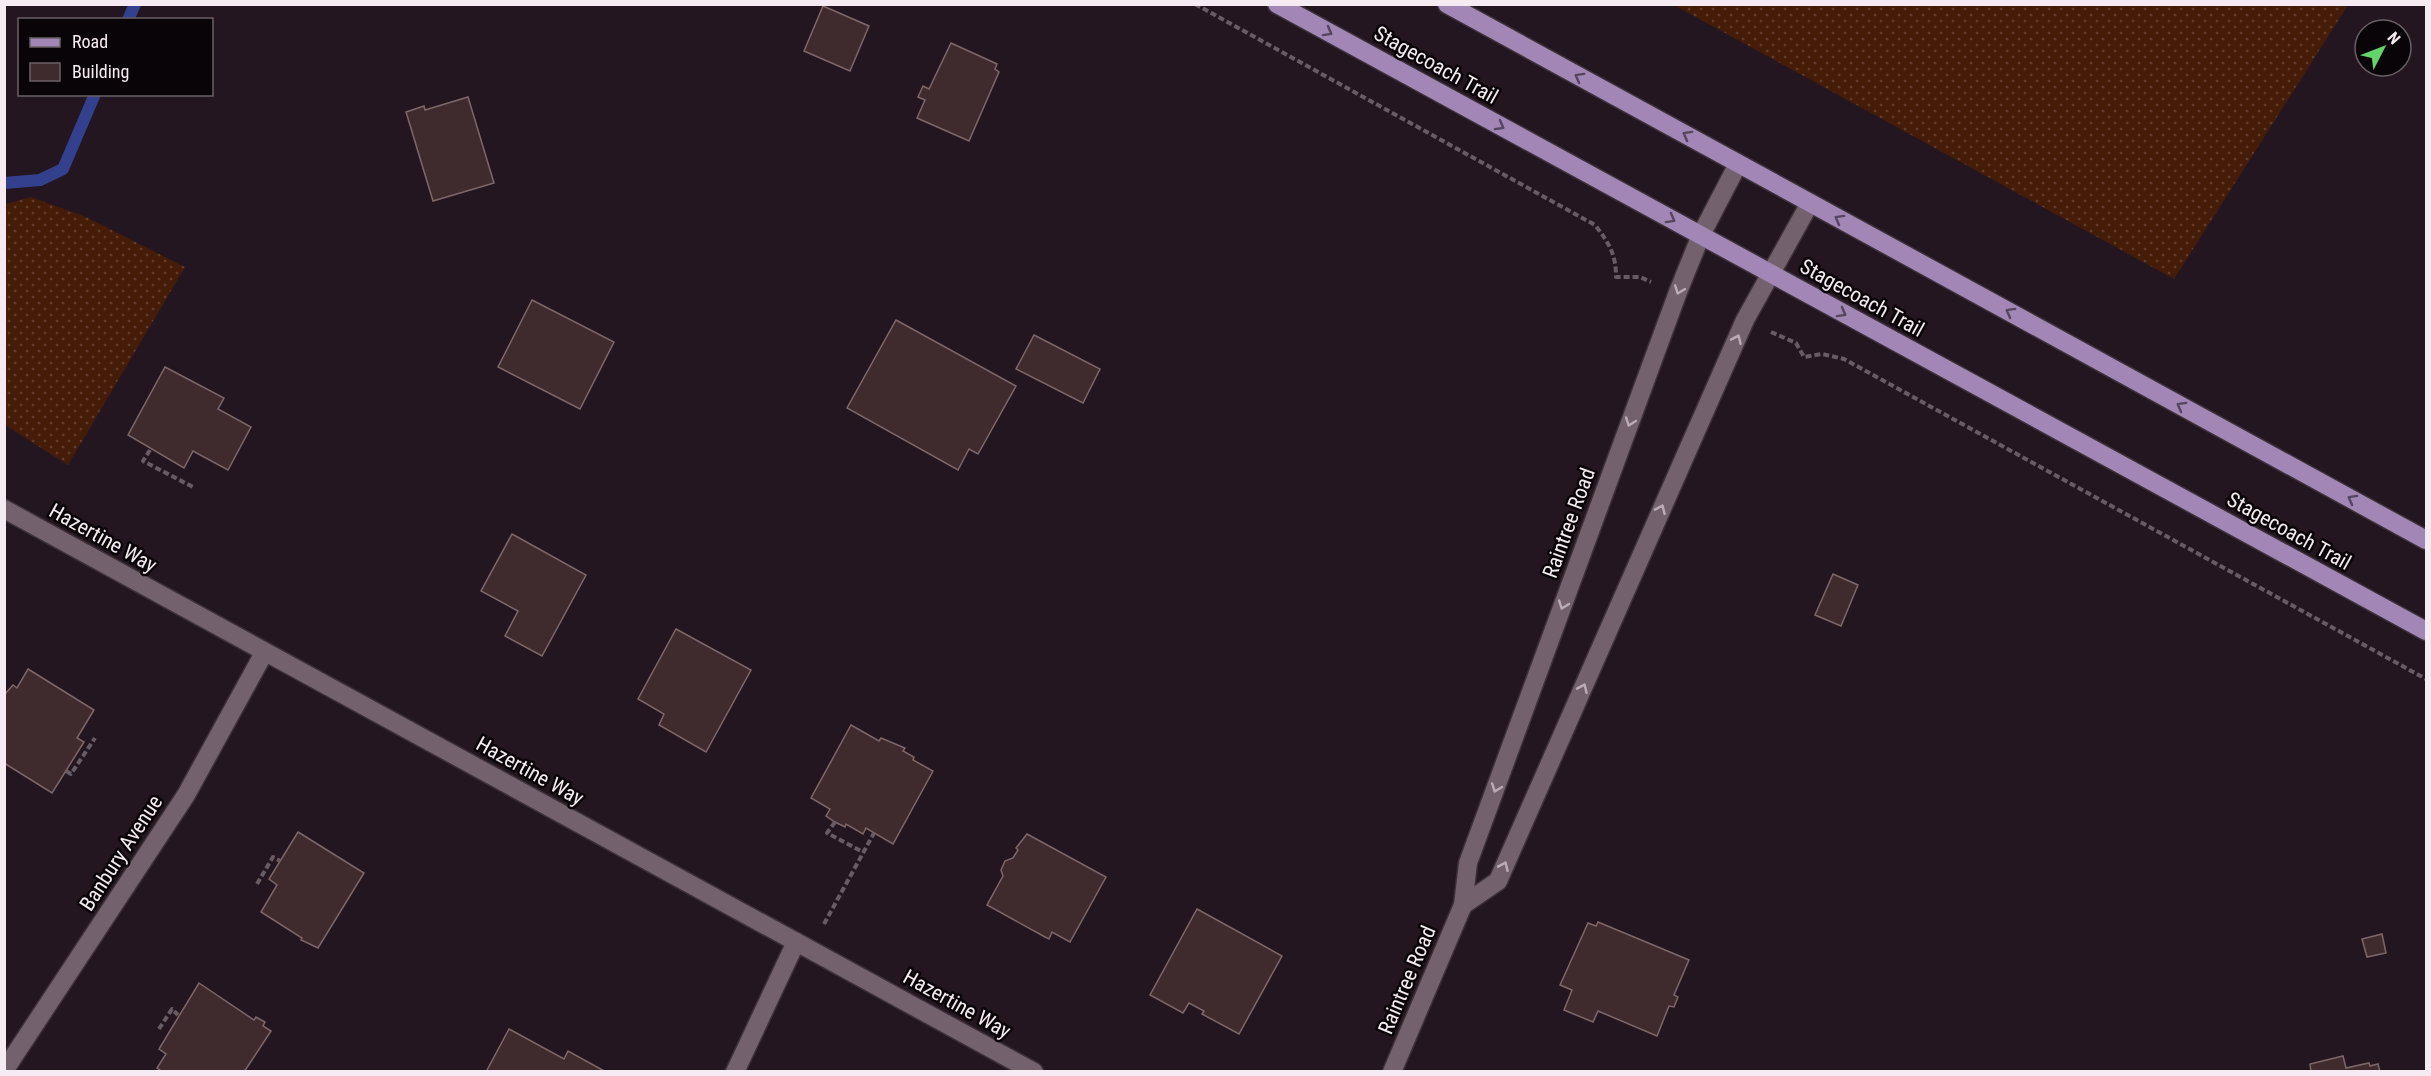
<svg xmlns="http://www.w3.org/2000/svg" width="2431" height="1076" font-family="'Roboto Condensed',sans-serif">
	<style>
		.grass { fill: url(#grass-dots) }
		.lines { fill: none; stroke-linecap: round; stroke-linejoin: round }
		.stream { stroke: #33408d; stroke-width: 12 }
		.building { fill: #3f2b2d; stroke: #7e6769; stroke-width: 1.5 }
		.minor-casing { stroke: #3c3138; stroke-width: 21 }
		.major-casing { stroke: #3c3138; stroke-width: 21 }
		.path { stroke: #685b64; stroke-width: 4; stroke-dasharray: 6 3; stroke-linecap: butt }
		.minor { stroke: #73616d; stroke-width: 18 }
		.major { stroke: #a186b6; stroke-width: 18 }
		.oneway { stroke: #55455f }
		.oneway2 { stroke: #bbadb6 }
		.labels { text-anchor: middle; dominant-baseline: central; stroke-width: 5; stroke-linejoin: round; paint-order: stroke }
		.street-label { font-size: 21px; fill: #f6ebf2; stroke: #090408 }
	</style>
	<defs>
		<pattern id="grass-dots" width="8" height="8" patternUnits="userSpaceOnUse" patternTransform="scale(1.5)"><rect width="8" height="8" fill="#451c08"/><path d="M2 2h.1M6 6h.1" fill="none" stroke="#603d2c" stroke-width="1.8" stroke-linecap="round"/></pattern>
	</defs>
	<rect width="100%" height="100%" fill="#241620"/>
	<g class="grass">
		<polygon points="1674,5 2348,5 2174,279"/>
		<polygon points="31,197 86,217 185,267 68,465 5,425 5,204"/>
	</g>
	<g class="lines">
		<g class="stream">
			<polyline points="128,20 135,4"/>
			<polyline points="4,183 40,180 63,169 95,94"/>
		</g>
	</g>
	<g class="building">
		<polygon points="823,6 869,26 850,71 804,51"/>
		<polygon points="951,43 997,64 995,69 999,72 969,141 917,118 925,100 918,97 923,86 929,89"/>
		<polygon points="468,97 494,183 433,201 406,112 424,106 425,110"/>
		<polygon points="532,300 614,342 580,409 498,367"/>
		<polygon points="896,320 1016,386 978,454 969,449 958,470 847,408"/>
		<polygon points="1034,335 1100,369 1083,403 1016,369"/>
		<polygon points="165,367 224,398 218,409 251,427 228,470 193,451 184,468 128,435"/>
		<polygon points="512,534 586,575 542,656 505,636 518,611 481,591"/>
		<polygon points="1833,574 1858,585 1841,626 1815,615"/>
		<polygon points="676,629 751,670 706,752 659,725 664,714 638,699"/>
		<polygon points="28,669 94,710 77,738 84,742 52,793 4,763 4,695 13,685 17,688"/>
		<polygon points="851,725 879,741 881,738 905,748 903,751 914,757 913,760 933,771 893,844 866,828 863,834 846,824 845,827 835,822 826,816 830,809 811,798"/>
		<polygon points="298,832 364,873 318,948 301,940 302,938 261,912 277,885 269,879"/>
		<polygon points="1027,834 1106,877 1070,942 1052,932 1049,939 1045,937 987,905 1003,876 1001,870 1005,861 1013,858 1018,850 1016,848"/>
		<polygon points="1197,909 1282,956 1239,1034 1202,1014 1204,1011 1189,1003 1183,1013 1150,995"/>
		<polygon points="1598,922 1689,960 1674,995 1678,997 1674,1007 1669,1006 1657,1036 1598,1011 1593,1022 1564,1010 1572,990 1560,985 1588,923 1596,926"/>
		<polygon points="2382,934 2386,953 2367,957 2362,939"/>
		<polygon points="199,983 254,1020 256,1017 265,1022 263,1026 271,1031 244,1072 163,1072 157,1068 166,1054 159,1049"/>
		<polygon points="509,1029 564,1059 568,1051 606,1072 486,1072"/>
		<polygon points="2343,1056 2346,1068 2369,1063 2370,1066 2378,1064 2380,1072 2311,1072 2310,1064"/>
	</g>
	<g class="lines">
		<defs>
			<g id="minor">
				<polyline points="4,509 1034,1072"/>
				<polyline points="1463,905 1498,881 1745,320 1810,203"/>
				<polyline points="4,1071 186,795 264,653"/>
				<polyline points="735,1072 796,942"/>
				<polyline points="1392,1072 1463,905 1468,863 1678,292 1701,235 1738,164"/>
			</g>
			<g id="major">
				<polyline points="1277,4 2426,631"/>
				<polyline points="1447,4 2426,540"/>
			</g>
		</defs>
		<use href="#minor" class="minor-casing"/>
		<use href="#major" class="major-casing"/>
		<g class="path">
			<path d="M1195 4 1595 225C1609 243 1616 254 1616 277H1640L1651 282"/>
			<polyline points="1771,332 1796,343 1804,357 1822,354 1844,359 2426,679"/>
			<polyline points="150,450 143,461 193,487"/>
			<polyline points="66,771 71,774 95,738"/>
			<polyline points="835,822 827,833 863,852"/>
			<polyline points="257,884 273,857 280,861"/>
			<polyline points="824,924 874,833"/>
			<polyline points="159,1029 172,1009 178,1015"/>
		</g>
		<use href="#minor" class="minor"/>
		<use href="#major" class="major"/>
	</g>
	<defs><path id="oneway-chevron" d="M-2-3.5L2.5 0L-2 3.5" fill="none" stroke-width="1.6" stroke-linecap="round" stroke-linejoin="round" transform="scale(1.5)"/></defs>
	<g class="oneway">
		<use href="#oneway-chevron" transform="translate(1328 32) rotate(29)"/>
		<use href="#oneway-chevron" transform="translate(1579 77) rotate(-151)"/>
		<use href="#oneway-chevron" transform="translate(1500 126) rotate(29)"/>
		<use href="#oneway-chevron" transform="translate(1687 135) rotate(-151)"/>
		<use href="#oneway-chevron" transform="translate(1671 219) rotate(29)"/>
		<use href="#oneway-chevron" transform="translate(1839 219) rotate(-151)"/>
		<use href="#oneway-chevron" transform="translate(2010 312) rotate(-151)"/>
		<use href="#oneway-chevron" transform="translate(1842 313) rotate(29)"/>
		<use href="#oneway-chevron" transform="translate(2181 406) rotate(-151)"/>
		<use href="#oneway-chevron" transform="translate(2352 499) rotate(-151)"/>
	</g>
	<g class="oneway2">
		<use href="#oneway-chevron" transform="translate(1679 290) rotate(111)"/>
		<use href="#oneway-chevron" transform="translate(1737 339) rotate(-66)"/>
		<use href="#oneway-chevron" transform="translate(1630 422) rotate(110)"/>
		<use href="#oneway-chevron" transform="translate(1661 509) rotate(-66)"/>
		<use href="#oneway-chevron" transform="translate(1563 605) rotate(110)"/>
		<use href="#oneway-chevron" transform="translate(1583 688) rotate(-66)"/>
		<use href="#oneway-chevron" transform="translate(1496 788) rotate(110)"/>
		<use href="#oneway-chevron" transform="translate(1504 866) rotate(-66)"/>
	</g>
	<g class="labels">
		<g class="street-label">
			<text transform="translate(1436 65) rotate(29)">Stagecoach Trail</text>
			<text transform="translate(1862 298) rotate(29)">Stagecoach Trail</text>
			<text transform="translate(1569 523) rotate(-70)">Raintree Road</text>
			<text transform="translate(2289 531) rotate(29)">Stagecoach Trail</text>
			<text transform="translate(103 538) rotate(29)">Hazertine Way</text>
			<text transform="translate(530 771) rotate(29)">Hazertine Way</text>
			<text transform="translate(121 853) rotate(-57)">Banbury Avenue</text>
			<text transform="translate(1407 980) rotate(-67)">Raintree Road</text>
			<text transform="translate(957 1004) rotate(29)">Hazertine Way</text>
		</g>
	</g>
	<rect width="2431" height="1076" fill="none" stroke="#f6ebf2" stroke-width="12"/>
	<rect x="18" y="18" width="195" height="78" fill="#090408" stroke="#686066" stroke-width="1.5"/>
	<rect x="30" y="38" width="30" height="9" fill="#a186b6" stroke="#686066" stroke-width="1.5"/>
	<text x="72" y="48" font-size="18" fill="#f6ebf2">Road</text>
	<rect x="30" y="63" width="30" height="18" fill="#3f2b2d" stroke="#686066" stroke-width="1.5"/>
	<text x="72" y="78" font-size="18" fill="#f6ebf2">Building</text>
	<g transform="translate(2383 48) rotate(48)"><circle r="28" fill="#090408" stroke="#686066" stroke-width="1.5"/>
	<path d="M0-4.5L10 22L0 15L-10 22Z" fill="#63d468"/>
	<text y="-9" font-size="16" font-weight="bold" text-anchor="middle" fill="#f6ebf2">N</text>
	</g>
</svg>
